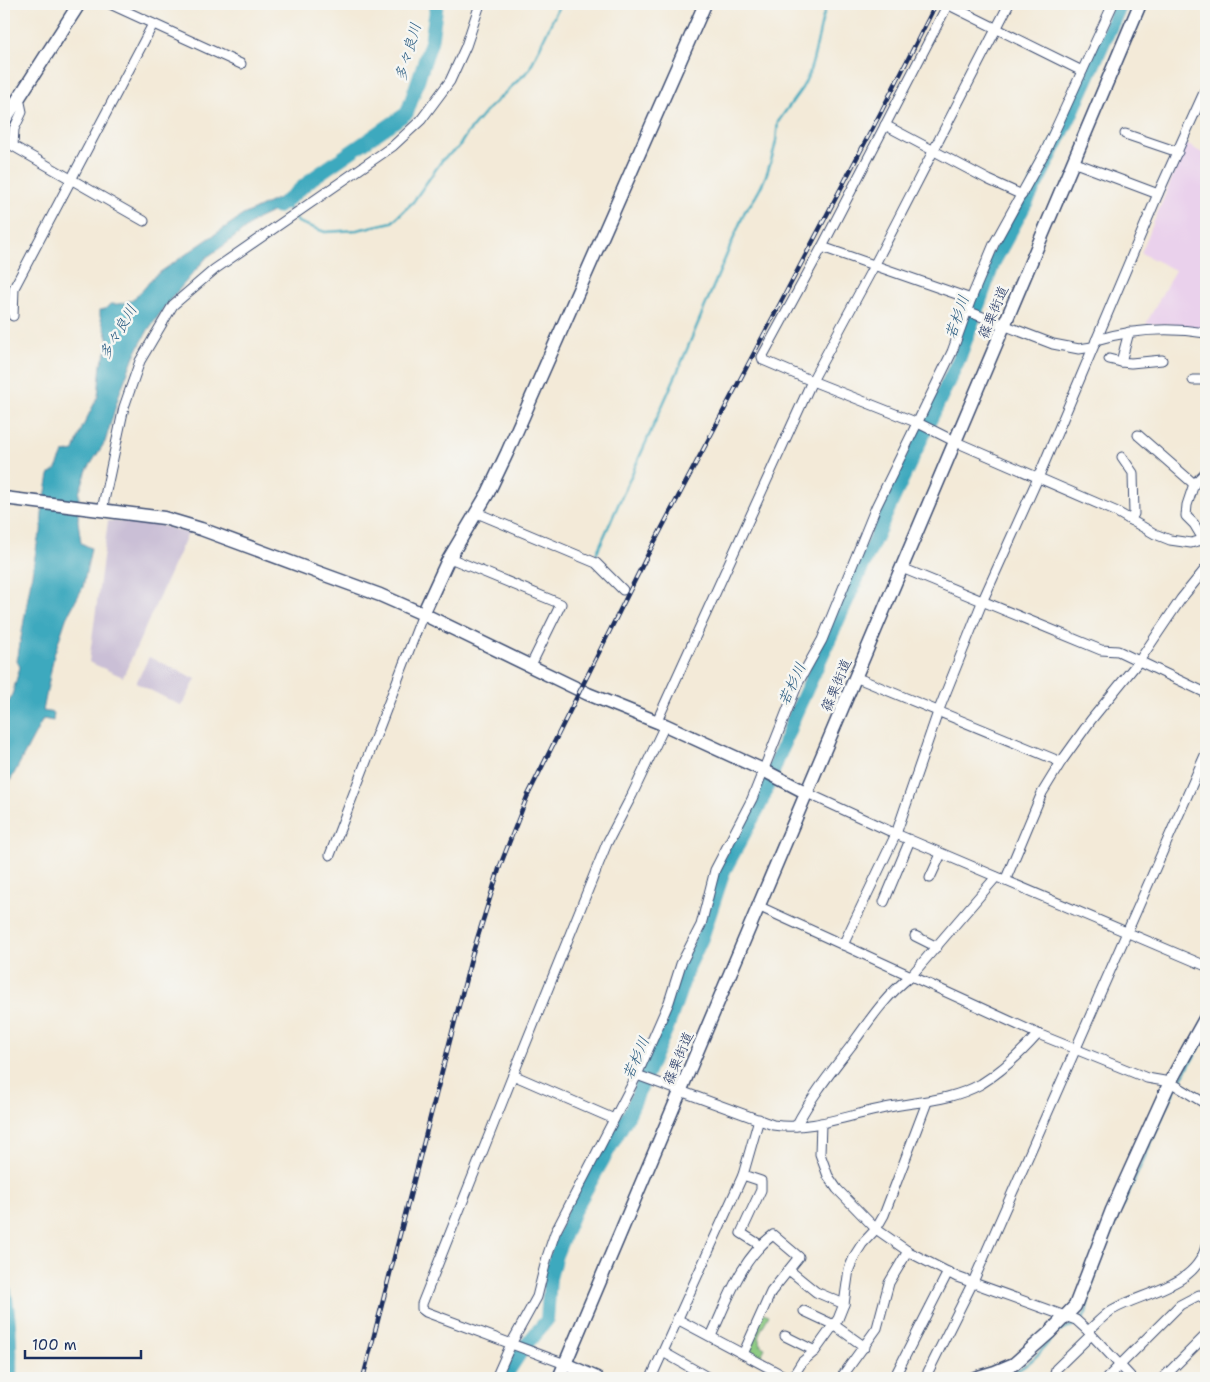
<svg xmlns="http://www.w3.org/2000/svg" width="1210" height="1382" font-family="'Shantell Sans','Klee One',sans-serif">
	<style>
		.built { fill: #ead1ec }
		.industrial { fill: #cabfd6 }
		.green { fill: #8bca80; stroke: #537c6f }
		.water { fill: #3ea9be; stroke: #2c6c8e }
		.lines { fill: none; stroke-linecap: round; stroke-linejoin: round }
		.stream { stroke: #3ea9be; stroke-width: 2.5 }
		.river { stroke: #3ea9be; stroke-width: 14 }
		.street-casing { stroke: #3b4b70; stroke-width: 11 }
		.secondary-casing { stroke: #3b4b70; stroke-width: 15 }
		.street { stroke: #fff; stroke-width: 9 }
		.secondary { stroke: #fff; stroke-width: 12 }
		.rail-casing { stroke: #1b2f5e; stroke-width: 4.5 }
		.rail { stroke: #f6f6f2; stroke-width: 2.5; stroke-dasharray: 8; stroke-linecap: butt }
		.labels { text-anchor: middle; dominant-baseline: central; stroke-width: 5; stroke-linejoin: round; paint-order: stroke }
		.street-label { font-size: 14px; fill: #1b2f5e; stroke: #f6f6f2 }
		.water-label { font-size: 15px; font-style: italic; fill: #275a80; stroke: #f6f6f2 }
	</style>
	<rect width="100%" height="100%" fill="#f6f6f2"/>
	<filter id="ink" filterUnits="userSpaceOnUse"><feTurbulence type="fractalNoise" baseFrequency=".02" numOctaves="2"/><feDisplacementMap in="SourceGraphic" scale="10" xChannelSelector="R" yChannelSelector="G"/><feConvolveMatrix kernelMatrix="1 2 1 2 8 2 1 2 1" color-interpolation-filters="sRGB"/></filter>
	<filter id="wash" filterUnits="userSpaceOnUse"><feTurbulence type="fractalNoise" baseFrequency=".0096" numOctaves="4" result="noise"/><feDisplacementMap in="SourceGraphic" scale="20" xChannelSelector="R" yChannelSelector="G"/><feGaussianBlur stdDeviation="1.12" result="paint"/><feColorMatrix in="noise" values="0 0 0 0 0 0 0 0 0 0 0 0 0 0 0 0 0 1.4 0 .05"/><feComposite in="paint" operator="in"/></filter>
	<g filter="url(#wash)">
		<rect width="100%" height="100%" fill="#f3ead8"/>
		<polygon class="built" points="1186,144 1206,155 1206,329 1170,324 1146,324 1175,270 1141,253"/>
		<g class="industrial">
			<polygon points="108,521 151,523 188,533 123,677 89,662"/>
			<polygon points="149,657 196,679 182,706 136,683"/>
		</g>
		<polygon class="green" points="763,1313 769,1315 759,1334 761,1346 765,1348 760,1358 747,1351"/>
		<path class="water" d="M289 193 295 201 257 219 226 244 207 257 171 299 148 330 134 356 120 392 105 442 87 470 79 493 78 521 81 543 91 548 83 587 66 619 54 655 43 711 54 713 53 721 43 719 7 787 4 802V711L12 695 20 667 17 661 38 539 41 533 42 514 49 475 56 469 63 453 74 451 82 428 98 396 101 364 110 343 100 316V310L105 309 110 304C131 306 141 293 153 277L243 215Z"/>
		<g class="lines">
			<g class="stream">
				<polyline points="285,203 298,222 325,232 357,230 392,222 413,202 443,159 458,148 466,135 487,110 529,70 560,4"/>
				<path d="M594 559 680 366 745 211C762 192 771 165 776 141 777 135 777 128 778 122 779 120 798 94 802 88 817 62 817 31 827 4"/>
				<polyline points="1178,1084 1206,1036"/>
				<polyline points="1081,1321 1086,1313 1091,1286 1112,1230 1175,1089"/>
				<polyline points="1058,1332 1076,1324"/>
				<path d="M1000 1378C1023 1370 1036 1359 1051 1339"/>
			</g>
			<g class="river">
				<polyline points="277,207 285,202 313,178 407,113 431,42 437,4"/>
				<path d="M4 1287C10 1317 11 1348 10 1378"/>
				<polyline points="504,1378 525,1346 547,1320 550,1278 556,1255 574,1211 629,1114 668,1026 688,968 702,938 724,871 761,803 795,715 895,495 959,359 994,262 1038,181 1071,115 1121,4"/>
			</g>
		</g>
	</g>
	<g filter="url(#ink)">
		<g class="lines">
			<defs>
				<g id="street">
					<polyline points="110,4 241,64"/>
					<polyline points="947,4 1082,71"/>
					<polyline points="948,4 822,247 762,357 763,360 812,381 918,423 956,442 1115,511 1155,534 1170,540 1191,543 1206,539"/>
					<polyline points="19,98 22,112 14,129 13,146 144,221"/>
					<polyline points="885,125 989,180 1022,195"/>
					<polyline points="1125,134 1178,152"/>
					<polyline points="1073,162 1158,194"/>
					<polyline points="822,247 971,299"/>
					<polyline points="967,311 1053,344 1079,349 1092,347"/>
					<polyline points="13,316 14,288 153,24"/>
					<polyline points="1129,332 1121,362 1131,363 1162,360"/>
					<path d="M1096 340C1133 329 1168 327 1206 333"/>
					<polyline points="1109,359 1121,362"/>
					<polyline points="1193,380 1206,380"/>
					<polyline points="1205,434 1206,437"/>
					<polyline points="1138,435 1194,484"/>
					<polyline points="1122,457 1133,473 1134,514 1130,520"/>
					<polyline points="102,510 124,407 140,361 173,305 215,269 393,146 421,120 450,81 466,46 480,4"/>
					<polyline points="477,513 596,563 623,590"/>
					<polyline points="1203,539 1194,524 1186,516 1187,505 1194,484 1206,472"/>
					<polyline points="450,558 561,604 530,667"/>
					<polyline points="902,568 1101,650 1118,651 1206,693"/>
					<polyline points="855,677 1061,762"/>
					<polyline points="657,721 812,381 875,264 1009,4"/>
					<polyline points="807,793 896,834 1206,966"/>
					<polyline points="330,855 423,614"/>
					<polyline points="930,878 941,854"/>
					<polyline points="1005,881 1042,793 1061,762 1091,720 1139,661 1181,599 1206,568"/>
					<polyline points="884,902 910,840"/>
					<polyline points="758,906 1038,1034 1147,1078 1170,1082 1206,1104"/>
					<polyline points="915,936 937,947"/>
					<polyline points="843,945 896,834 938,712 983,600 1038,478 1158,194 1206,88"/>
					<polyline points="513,1075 614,1119"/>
					<path d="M637 1075 773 1125C810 1131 849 1115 885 1108 918 1101 951 1101 981 1084 1002 1071 1022 1052 1038 1034"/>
					<polyline points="821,1123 820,1154 828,1176 837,1189 876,1229 909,1252 957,1277 1076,1320 1088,1331 1132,1378"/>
					<path d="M796 1126C811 1097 831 1072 851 1046 869 1021 886 995 911 976L996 877"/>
					<polyline points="743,1175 761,1181 761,1190 741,1233 760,1245"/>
					<polyline points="789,1270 816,1292 844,1304"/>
					<polyline points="804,1311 834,1325 865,1347"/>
					<polyline points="677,1319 788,1378"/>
					<path d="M1088 1331C1096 1324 1103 1316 1112 1310 1143 1292 1196 1287 1206 1246"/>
					<path d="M711 1336C728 1300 740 1260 773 1235L799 1257 771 1292 743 1354"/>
					<polyline points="785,1336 815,1351"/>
					<polyline points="663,1352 709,1378"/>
					<polyline points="565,1364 426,1312 422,1309 422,1304 513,1075 607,843 632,795 665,725"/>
					<polyline points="496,1378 511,1344 537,1297 547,1257 555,1233 637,1075 669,1002 681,964 701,925 715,870 752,799 798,683 822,640 876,507 952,352 971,299 994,244 1046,150 1113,4"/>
					<polyline points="651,1378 743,1175 759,1119"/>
					<polyline points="792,1378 802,1362 815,1351 838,1319 844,1304 849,1269 855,1255 862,1244 876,1229 884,1215 927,1102"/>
					<polyline points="841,1378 877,1328 889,1283 908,1251"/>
					<polyline points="894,1378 948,1272"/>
					<polyline points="927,1378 928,1372 973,1282 1206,753"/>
					<polyline points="1054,1378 1056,1369 1091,1335"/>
					<polyline points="1107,1378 1180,1305 1199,1295 1206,1300"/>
					<polyline points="1163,1378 1206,1335"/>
				</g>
				<g id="secondary">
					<polyline points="4,121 79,4"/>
					<polyline points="4,498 164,518 201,529 317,572 380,595 423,614 588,694 665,725 763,770 807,793"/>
					<polyline points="423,614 447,562 488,493 507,453 705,4"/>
					<polyline points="565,1364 597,1378"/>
					<polyline points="559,1378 1140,4"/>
					<polyline points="975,1378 995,1372 1014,1364 1049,1333 1075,1306 1112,1210 1170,1082 1206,1017"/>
				</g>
			</defs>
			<use href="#street" class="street-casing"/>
			<use href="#secondary" class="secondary-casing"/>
			<use href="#street" class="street"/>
			<use href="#secondary" class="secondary"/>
			<defs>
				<polyline id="rail" points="363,1378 472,955 500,866 527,797 646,558 880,114 936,4"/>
			</defs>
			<use href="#rail" class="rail-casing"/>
			<use href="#rail" class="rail"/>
		</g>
	</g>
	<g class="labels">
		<g class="street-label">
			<text transform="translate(993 312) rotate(-67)">篠栗街道</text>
			<text transform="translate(836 685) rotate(-67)">篠栗街道</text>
			<text transform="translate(678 1058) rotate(-67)">篠栗街道</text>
		</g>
		<g class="water-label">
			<text transform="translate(408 52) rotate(-74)">多々良川</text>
			<text transform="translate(957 317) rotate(-71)">若杉川</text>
			<text transform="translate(118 332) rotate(-60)">多々良川</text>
			<text transform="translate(792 684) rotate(-65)">若杉川</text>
			<text transform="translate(636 1058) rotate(-66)">若杉川</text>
		</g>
	</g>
	<rect width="1210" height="1382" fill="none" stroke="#f6f6f2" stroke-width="20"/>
	<path d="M25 1350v8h116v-8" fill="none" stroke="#1b2f5e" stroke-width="2.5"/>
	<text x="32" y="1350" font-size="15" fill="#1b2f5e" stroke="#f6f6f2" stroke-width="4" paint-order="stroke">100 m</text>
</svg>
